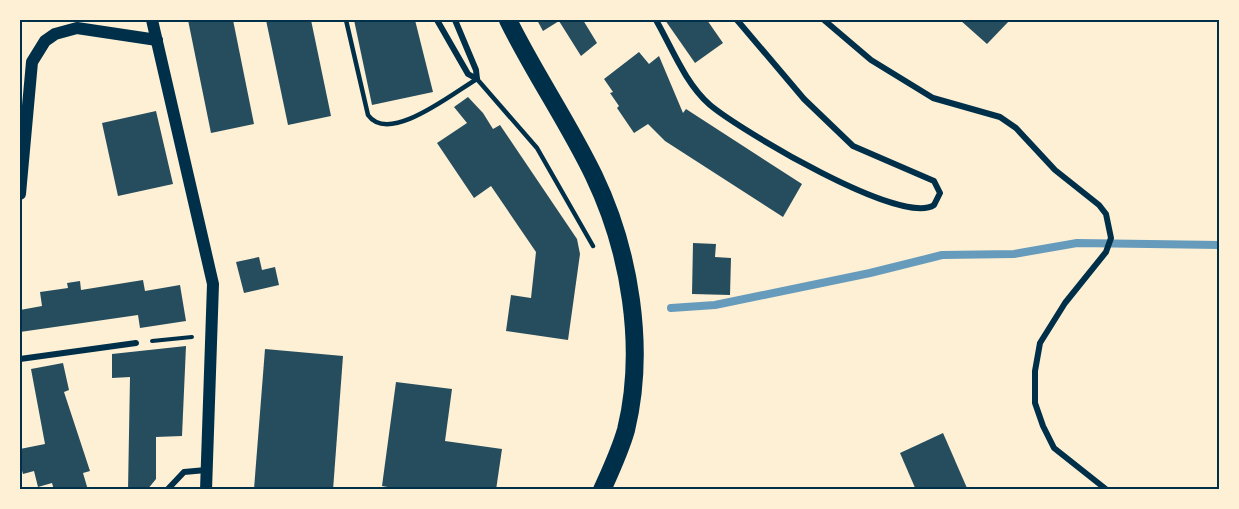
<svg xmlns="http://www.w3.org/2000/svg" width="1239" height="509" font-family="Rubik,sans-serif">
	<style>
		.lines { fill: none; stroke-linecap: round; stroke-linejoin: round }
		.stream { stroke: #669bbc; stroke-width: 8 }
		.building { fill: #264d5e }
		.path { stroke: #003049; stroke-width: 4 }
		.service { stroke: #003049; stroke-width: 4.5 }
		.minor { stroke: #003049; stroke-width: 6 }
		.secondary { stroke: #003049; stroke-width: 12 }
		.motorway { stroke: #003049; stroke-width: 18 }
		.neatline { fill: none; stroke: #003049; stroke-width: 2 }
	</style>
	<rect width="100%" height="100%" fill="#fdf0d5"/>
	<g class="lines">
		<polyline class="stream" points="671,308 715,305 870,273 942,255 1014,254 1077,243 1220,245"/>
	</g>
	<g class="building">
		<polygon points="188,20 233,20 254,124 211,133"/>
		<polygon points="266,20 311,20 331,116 288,125"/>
		<polygon points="354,20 415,20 433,92 372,105"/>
		<polygon points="537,20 583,20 597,43 581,56 559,21 543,31"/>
		<polygon points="665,20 707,20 723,43 695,63"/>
		<polygon points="960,20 1010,20 987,44"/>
		<polygon points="639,52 649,64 659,56 683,113 686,109 802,184 783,217 665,141 648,124 634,133 617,108 619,106 610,93 613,92 604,79"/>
		<polygon points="468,97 483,113 493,129 500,125 577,239 580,254 568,340 506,331 511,295 531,298 536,252 491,186 474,198 437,143 467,123 454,107"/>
		<polygon points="156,111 173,184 118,196 102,123"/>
		<polygon points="693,243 716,244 715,257 731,258 730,295 692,294"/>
		<polygon points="259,257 262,270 275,267 279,285 244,293 236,262"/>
		<polygon points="143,280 145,291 180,285 186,321 140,328 138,315 20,332 20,310 42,306 40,292 68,288 67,283 80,281 81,290"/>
		<polygon points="186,346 182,436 156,437 156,479 147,490 128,490 130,377 112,378 112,354"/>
		<polygon points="265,349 343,356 333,490 254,489"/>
		<polygon points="63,363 69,390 64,392 90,471 83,473 88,490 54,490 52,483 38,487 34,471 23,474 20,464 20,449 45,444 31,369"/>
		<polygon points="396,382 452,389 445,441 502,449 496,490 405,490 382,486"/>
		<polygon points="943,433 967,488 916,490 900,453"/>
	</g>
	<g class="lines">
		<polyline class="path" points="152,341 192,337"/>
		<path class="service" d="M346 20 368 115C389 145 453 93 477 79L537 148 593 246"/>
		<g class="minor">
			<polyline points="437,20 468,74 477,79"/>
			<polyline points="455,20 476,70 477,79"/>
			<path d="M656 20C672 48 685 83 710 105 740 130 902 227 934 205L940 193 934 181 853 146 804 99 737 20"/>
			<polyline points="824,20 871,60 933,98 1000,117 1016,128 1055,170 1099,205 1106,214 1111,238 1106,252 1065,303 1040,343 1035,371 1035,403 1043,426 1054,448 1107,490"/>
			<polyline points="20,359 136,343"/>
			<polyline points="167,490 184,472 206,470"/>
		</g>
		<g class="secondary">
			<polyline points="152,20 213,284 206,490"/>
			<polyline points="20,194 32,62 45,41 55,34 77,28 157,40"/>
		</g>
		<path class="motorway" d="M508 20C534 73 568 122 594 176 630 251 646 348 626 430 620 451 611 470 602 490"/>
	</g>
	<rect width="1239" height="509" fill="none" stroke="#fdf0d5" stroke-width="42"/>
	<rect x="21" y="21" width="1197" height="467" class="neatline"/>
</svg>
